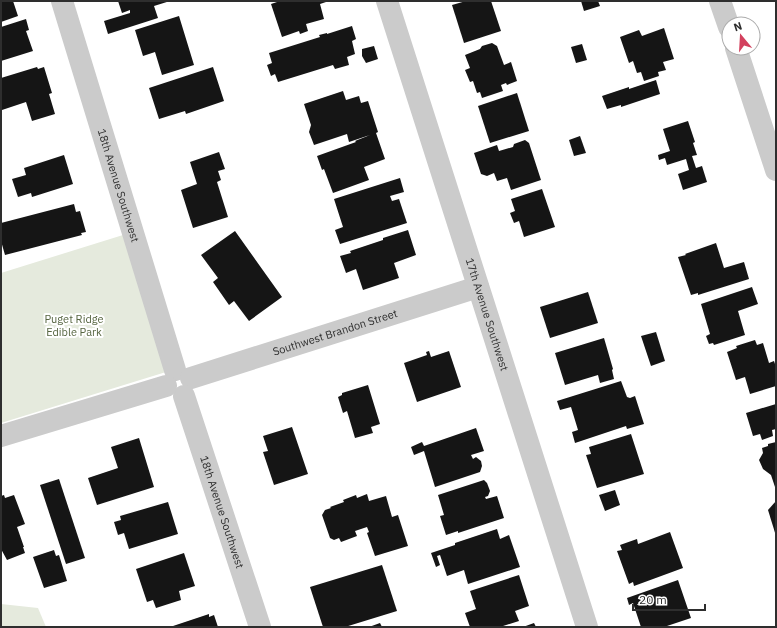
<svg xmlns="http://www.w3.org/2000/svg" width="777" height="628" font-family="'IBM Plex Sans',sans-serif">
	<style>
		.green { fill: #e5eadd }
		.building { fill: #151515 }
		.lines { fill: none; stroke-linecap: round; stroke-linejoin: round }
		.minor { stroke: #cbcbcb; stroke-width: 22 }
		.labels { text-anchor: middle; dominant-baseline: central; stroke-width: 4; stroke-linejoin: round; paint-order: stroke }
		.street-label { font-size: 11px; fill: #2e2e2e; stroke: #fff }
		.park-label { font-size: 11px; fill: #566540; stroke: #fff }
	</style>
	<rect width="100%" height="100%" fill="#fff"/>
	<g class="green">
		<polygon points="123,235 166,372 1,423 1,273"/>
		<polygon points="1,604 38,608 46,627 1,627"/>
	</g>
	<g class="building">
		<polygon points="1,1 13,1 18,16 1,22"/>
		<polygon points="118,1 170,1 154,6 158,18 108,34 104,21 130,13 130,10 122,13"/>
		<polygon points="280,1 329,1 320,4 324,19 306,24 308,31 300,34 299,31 282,37 271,4"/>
		<polygon points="466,1 491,1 501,31 464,43 452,5"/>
		<polygon points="581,1 598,1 600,6 584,11"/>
		<polygon points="179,16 194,65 162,75 155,52 143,56 135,30"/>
		<polygon points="26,19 29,30 26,31 33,51 1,61 1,27"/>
		<polygon points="352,26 356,39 352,41 355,54 347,57 349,65 335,69 333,65 278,82 275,74 271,76 267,65 272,63 269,53 320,37 319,35 327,33 327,34"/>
		<polygon points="664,28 674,59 663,62 666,70 658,72 659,76 644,81 641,72 637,73 633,61 629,63 620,37 639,30 642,36"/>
		<polygon points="492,43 497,46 504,65 511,62 517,81 507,85 506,83 501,85 503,91 482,98 480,92 477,93 473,81 470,82 465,70 470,68 465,55 480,49 482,46"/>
		<polygon points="582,44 587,60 576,63 571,47"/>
		<polygon points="374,46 378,59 366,63 362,56 362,49"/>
		<polygon points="37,67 38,69 44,67 52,93 49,94 55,114 32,121 26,102 2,110 2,108 1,109 1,78"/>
		<polygon points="213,67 224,101 186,114 185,111 159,119 149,88"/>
		<polygon points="656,80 660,94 621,107 621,105 607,109 602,96 629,87 629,89"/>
		<polygon points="343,91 346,100 359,96 361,103 368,101 378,132 376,133 385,159 364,167 369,180 333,193 324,169 322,170 317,156 356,142 355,141 370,135 349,142 347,134 314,145 309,132 311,125 304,104"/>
		<polygon points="517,93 529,131 490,143 478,106"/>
		<polygon points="688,121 695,142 693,143 697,155 692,156 696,168 702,166 707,182 683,190 678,174 689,170 686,159 667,165 665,158 659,160 658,155 670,151 663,129"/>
		<polygon points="580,136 586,153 574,156 569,140"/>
		<polygon points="525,140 529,143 541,180 511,190 507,178 497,181 494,173 487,176 481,174 474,153 497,145 499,151 513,147 514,144"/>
		<polygon points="219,152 225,169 218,171 221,180 217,182 228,217 193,228 181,190 197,184 190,162"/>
		<polygon points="64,155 73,184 32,197 31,193 18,197 12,179 26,175 24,168"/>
		<polygon points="400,178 404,192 390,196 392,201 399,199 407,223 340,244 335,230 343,227 334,199"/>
		<polygon points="542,189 555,227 524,237 519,221 514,223 510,213 515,211 511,199"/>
		<polygon points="74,204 76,212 80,211 86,232 81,233 82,235 5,255 1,241 1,223"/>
		<polygon points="408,230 416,255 394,263 399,278 363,290 356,269 346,273 340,256 351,253 350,251 383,240 383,238"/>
		<polygon points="235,231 282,297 249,321 234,301 229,305 213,282 218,278 201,255"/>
		<polygon points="716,243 724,268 744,262 749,279 698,295 698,293 691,295 678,257 686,255 685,254"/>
		<polygon points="752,287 758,304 738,311 745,335 714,345 713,343 709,344 706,336 710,334 701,304"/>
		<polygon points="588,292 598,323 550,338 540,307"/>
		<polygon points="656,332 665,361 651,366 641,336"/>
		<polygon points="604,338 613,369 612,370 614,379 600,383 598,375 565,385 555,353"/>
		<polygon points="755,340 757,345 763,343 769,363 774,361 776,367 776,386 750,394 745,377 736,380 727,352 737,348 736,346"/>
		<polygon points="429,351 431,357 449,351 461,387 417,402 404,363 427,355 426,352"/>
		<polygon points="621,381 627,397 630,398 635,396 644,424 627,429 626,426 575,443 572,432 578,430 571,407 560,410 557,401"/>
		<polygon points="368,385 380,424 371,427 373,433 355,438 347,411 343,413 338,397 342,395 342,393"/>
		<polygon points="776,404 776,429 772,430 773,436 762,440 760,434 753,436 746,413"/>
		<polygon points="292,427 308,474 274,485 263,452 268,451 263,436"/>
		<polygon points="476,428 484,451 471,455 473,459 476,457 481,461 482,466 480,472 435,487 424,451 414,455 411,447 422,442 424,446"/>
		<polygon points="631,434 644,474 597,488 586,455 591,454 589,447"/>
		<polygon points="139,438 154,487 97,505 88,478 118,468 111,447"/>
		<polygon points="776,442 776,490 771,475 763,469 759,460 763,453 762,448 768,446 768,444"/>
		<polygon points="59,479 85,558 66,564 40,485"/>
		<polygon points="484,480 487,483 490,491 488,496 485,497 486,499 497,496 504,518 458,533 458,531 446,535 440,516 444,515 438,495"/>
		<polygon points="615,490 620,505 605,511 599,495"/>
		<polygon points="367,494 369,501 386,496 392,517 398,515 408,546 375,556 367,533 369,532 367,527 355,531 357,536 341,542 339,538 334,540 330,538 322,515 325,510 331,508 330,507 344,502 343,500 356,495 357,498"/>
		<polygon points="4,495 5,498 14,495 25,524 17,527 24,547 23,547 25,553 7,560 1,549 1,496"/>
		<polygon points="776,501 776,536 768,510"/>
		<polygon points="168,502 178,534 129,549 124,533 118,535 114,522 121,520 120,516"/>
		<polygon points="497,529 500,539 509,535 520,567 468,584 464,570 447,576 440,555 437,556 440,565 436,567 431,553 455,545 455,543"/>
		<polygon points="670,532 683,568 634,586 633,582 629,584 617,551 622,550 620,545 637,539 638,544"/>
		<polygon points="54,550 56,556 59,555 67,581 44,588 33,557"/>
		<polygon points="184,553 195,586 179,591 181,600 156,608 153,600 147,602 136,569"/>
		<polygon points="382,565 397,611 345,627 323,627 310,587"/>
		<polygon points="519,575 529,606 515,611 519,621 500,627 470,627 465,613 476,609 470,591"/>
		<polygon points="678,580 691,618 664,627 641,627 633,603 629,605 627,598"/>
		<polygon points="209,614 209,617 214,615 218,627 170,627"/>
		<polygon points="380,623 382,627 369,627"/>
		<polygon points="534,623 536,627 523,627"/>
	</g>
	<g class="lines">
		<g class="minor">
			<path id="s1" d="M62 1 175 370"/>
			<path id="s2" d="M387 1 587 627"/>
			<polyline points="720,1 729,27"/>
			<polyline points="736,48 776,170"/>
			<path id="s3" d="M191 378 478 287"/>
			<path id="s4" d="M184 396 260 627"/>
			<polyline points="1,436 166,386"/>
		</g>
	</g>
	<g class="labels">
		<g class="street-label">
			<text stroke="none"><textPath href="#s1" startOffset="193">18th Avenue Southwest</textPath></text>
			<text stroke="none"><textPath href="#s2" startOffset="329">17th Avenue Southwest</textPath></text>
			<text stroke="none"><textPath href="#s3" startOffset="151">Southwest Brandon Street</textPath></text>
			<text stroke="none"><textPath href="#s4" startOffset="122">18th Avenue Southwest</textPath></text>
		</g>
		<g class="park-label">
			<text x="74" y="319">Puget Ridge<tspan x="74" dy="13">Edible Park</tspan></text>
		</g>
	</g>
	<rect width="777" height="628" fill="none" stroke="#2e2e2e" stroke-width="4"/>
	<g transform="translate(741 36) rotate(342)"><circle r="19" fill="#ffffff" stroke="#ababab"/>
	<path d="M0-3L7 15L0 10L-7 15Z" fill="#d3415e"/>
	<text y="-6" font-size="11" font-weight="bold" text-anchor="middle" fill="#2e2e2e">N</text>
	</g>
	<path d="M633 604v6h72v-6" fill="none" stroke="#2e2e2e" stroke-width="2"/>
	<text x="639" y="604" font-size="12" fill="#2e2e2e" stroke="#ffffff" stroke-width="3" paint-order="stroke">20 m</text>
</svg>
